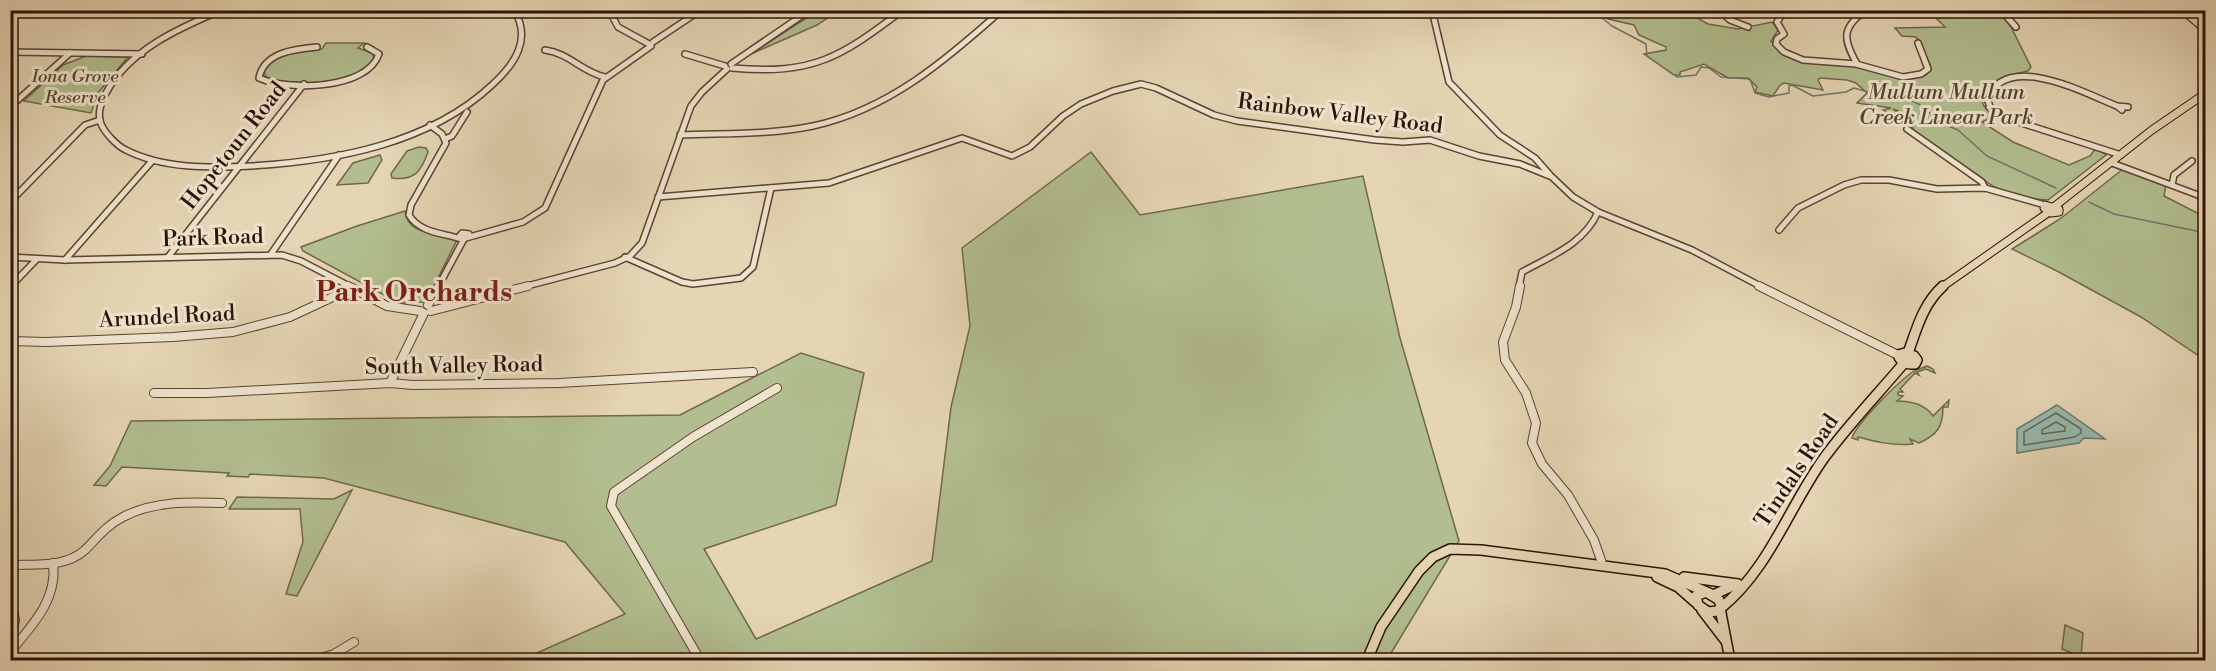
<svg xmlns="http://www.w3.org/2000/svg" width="2216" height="671" font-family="'Libre Bodoni',serif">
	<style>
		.green { fill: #b2be8f; stroke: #70684a; stroke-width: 1.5 }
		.water { fill: #96b9ac; stroke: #6c766a; stroke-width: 1.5 }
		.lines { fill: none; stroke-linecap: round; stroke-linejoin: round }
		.shore { stroke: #626559; stroke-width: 1.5 }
		.stream { stroke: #6c766a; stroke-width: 1.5 }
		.minor-far1-casing { stroke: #5c4232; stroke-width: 8 }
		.minor-casing { stroke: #5c4232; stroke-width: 10 }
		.major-far1-casing { stroke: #2e1106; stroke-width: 9 }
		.major-casing { stroke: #2e1106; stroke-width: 12 }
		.minor-far1 { stroke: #eee4ce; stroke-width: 5 }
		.minor { stroke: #eee4ce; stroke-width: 8 }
		.major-far1 { stroke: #e5d5b4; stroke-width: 7 }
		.major { stroke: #e5d5b4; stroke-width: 9 }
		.labels { text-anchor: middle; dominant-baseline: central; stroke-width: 6; stroke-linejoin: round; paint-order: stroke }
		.far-park-label { font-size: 18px; font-style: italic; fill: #56452f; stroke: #eee4ce }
		.park-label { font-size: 22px; font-style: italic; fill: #56452f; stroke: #eee4ce }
		.street-label { font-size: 22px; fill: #2e1106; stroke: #eee4ce }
		.district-label { font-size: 28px; font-weight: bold; fill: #7a1f14; stroke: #eee4ce }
	</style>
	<rect width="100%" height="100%" fill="#e5d5b4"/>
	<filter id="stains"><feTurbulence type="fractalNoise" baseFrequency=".00333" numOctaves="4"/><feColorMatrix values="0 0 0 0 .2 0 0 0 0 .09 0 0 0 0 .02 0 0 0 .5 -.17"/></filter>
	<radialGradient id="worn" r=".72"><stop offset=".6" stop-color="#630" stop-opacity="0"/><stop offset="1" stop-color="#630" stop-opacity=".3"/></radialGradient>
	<g class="green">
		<polygon points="817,11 838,11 817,25 751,54"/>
		<path d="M1597 11H1685L1708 24 1738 29 1772 22 1778 30 1771 41 1784 53 1797 59 1843 63 1909 77 1926 75 1931 69 1930 64 1916 37 1902 36 1895 28 1945 27 1929 11H1999L2011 27 2031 67 2028 71C2008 76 1991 77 1981 99L1984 106 1996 116 1982 122 2013 142 2069 165 2090 156 2096 148 2106 155 2048 200C2030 200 1994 191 1982 178L1915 132 1912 127 1915 123 1903 113 1893 109 1908 120 1899 122 1883 110 1891 108 1857 103 1867 93 1856 83 1847 80 1820 78 1818 80 1823 90 1784 83 1780 85 1773 96 1755 92 1757 87 1748 78H1728L1704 64 1680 72V75H1674L1644 54 1666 50V47L1639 35 1634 25 1608 19Z"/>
		<path d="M326 43H364L358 48 372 53 374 58C364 84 288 88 266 77L264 71C275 52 302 49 322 49Z"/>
		<polygon points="86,56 128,57 98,93 91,113 24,101 63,65"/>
		<path d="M419 147 426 148 428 152C421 172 414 181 392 178L391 174 407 151Z"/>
		<polygon points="1091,152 1140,215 1363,176 1400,338 1459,541 1391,653 1394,660 521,660 625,614 565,542 324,478 250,474 248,477 227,476 229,473 122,467 106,486 94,485 110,466 131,421 680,415 801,353 864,373 836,505 704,549 756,639 932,561 951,407 970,326 962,248"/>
		<polygon points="380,155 382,160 368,183 337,185 353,163"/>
		<polygon points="2123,169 2166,185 2164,196 2205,217 2205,360 2141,317 2057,271 2012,249 2060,219"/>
		<path d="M405 211C407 237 441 231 457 240L426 302 399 303 303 251 301 247 357 226Z"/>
		<path d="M1927 366 1933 369 1935 373 1926 369 1917 372 1919 375 1915 373 1900 389 1903 392H1898V395L1903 396 1897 401C1910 401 1925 404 1933 416L1949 400 1948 407H1943C1943 427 1937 435 1919 443L1910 439 1913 444C1893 446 1877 442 1858 437V440L1852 438C1856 424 1899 381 1914 371 1918 369 1923 368 1927 366Z"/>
		<polygon points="352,490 297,596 286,594 303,542 300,509 229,509 237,497 334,499"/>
		<polygon points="2065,625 2083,633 2081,657 2062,649"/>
	</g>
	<polygon class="water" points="2057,405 2105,439 2084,438 2079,443 2017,453 2017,429"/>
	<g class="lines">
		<g class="shore">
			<polygon points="2056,413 2081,429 2081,433 2075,437 2024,445 2024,432"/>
			<polygon points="2056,422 2065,427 2065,431 2042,434 2042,430"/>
		</g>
		<g class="stream">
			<polyline points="1592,10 1612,26 1646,44 1647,56 1677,77 1696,75 1701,67 1709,68 1721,77 1750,79 1755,93 1769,97 1789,93 1789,86 1792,85 1813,96 1846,92 1854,88 1878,95 1885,89 1891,89 1920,105 1943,124 1958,130 1987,156 2056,188"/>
			<polyline points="2089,202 2114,214 2206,233"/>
		</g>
		<defs>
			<g id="minor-far1">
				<path d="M222 10C179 28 129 50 106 93 101 103 97 113 101 124 105 133 117 146 126 150 163 169 210 168 251 166 335 161 429 144 492 85 515 64 532 39 514 10"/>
				<polyline points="609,10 618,27 649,44"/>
				<polyline points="1432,10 1449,82 1500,135 1535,158 1550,175"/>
				<polyline points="1719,10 1730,20 1748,27"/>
				<polyline points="1785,10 1777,22 1784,34 1777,39 1776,44 1784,52 1803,60 1856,64 1903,77 1921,74 1928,69 1918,43"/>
				<polyline points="2005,10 2006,16 2016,27"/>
				<polyline points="653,42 701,10"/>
				<path d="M317 47C295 49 264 52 259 78 288 91 367 90 379 54L367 47"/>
				<path d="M545 50C569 53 582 72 605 77"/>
				<polyline points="10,52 142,54"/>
				<polyline points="685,54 725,66"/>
				<polyline points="731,64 810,10"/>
				<path d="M1857 64C1843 39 1841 28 1866 10"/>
				<path d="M732 68C814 75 839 58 903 10"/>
				<polyline points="10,107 70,53"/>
				<polyline points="1989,107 2006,118 2121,155"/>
				<path d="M1991 109 1987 99C2007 50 2086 94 2117 106"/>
				<polyline points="2122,110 2117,106 2128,107"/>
				<path d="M430 125 442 134 446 143 411 205 409 215C420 233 443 233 461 239L469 234 462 233 458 238"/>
				<polyline points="1907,129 1982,182 1985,188"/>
				<path d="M680 135C724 133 769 135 813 126 888 110 946 60 1002 10"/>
				<polyline points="445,139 452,136 467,112"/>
				<polyline points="2112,163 2206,198"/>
				<polyline points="2172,185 2174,175 2192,161"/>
				<polyline points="658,197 829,183 962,138 1012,156 1030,147 1063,116 1081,104 1113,91 1141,84 1156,88 1214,115 1237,121 1375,140 1403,142 1430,140 1479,156 1520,164 1552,177 1573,197 1598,212 1692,250 1762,287"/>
				<polyline points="10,202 85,125 100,120"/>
				<polyline points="1779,230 1798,208 1844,185 1861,180 1889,180 1937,189 1985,188 2045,205"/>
				<polyline points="466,238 523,222 545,208 603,80 651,46"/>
				<polyline points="271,254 339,155"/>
				<polyline points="10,257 65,260 282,255 301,261 351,287"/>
				<polyline points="168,257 304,84"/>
				<polyline points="625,257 682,282 693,284 741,278 753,267 771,188"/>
				<polyline points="65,260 152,161"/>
				<polyline points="10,287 36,260"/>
				<polyline points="438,287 464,239"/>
				<polyline points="523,287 615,263 630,256 642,243 691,106 702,92 727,69"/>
				<path d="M1519 287 1522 272C1551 256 1584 244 1598 212"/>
			</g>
			<g id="minor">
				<polyline points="348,286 387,306 420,311"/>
				<polyline points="1520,286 1516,307 1503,342 1505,360 1526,393 1536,423 1532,443 1542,464 1568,495 1594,540 1603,566"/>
				<polyline points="1759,286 1898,355"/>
				<polyline points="428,305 439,286"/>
				<polyline points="431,311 528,286"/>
				<polyline points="10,341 46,342 173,337 233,332 290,317 352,288"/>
				<polyline points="390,383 424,313"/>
				<polyline points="154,393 207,393 390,383 413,385 559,383 753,372"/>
				<path d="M10 565C35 564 65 568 85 550 97 538 107 525 123 517 153 501 188 502 222 503"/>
				<polyline points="10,596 15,620 10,645"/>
				<path d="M10 652C32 626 58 599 53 563"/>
				<polyline points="314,660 334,654 354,642"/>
				<polyline points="700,660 611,506 614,492 693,437 777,388"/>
			</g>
			<g id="major-far1">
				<polyline points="2183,10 2206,30"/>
				<polygon points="2045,205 2059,209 2059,212 2051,213 2044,208"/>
				<polyline points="2055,206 2152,130 2206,93"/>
				<polyline points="1942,287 2049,212"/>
			</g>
			<g id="major">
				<path d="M1905 353 1914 356 1917 360 1915 364C1907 364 1901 363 1898 355Z"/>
				<path d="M1908 353C1917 328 1923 304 1943 286"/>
				<polyline points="1657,577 1678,587 1695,602"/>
				<polyline points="1684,577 1738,584"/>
				<polygon points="1706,592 1719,600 1721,606 1718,611 1708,612 1698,605 1696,596"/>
				<polyline points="1713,595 1737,584"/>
				<polyline points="1720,608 1730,660"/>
				<path d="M1721 608C1769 569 1789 507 1824 458 1848 425 1878 394 1904 363"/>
				<polyline points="1702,610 1725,640"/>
				<polyline points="1367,660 1381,627 1419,571 1433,557 1450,549 1481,550 1665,574 1711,594"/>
			</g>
		</defs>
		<use href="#minor-far1" class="minor-far1-casing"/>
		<use href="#minor" class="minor-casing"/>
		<use href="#major-far1" class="major-far1-casing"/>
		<use href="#major" class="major-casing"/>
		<use href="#minor-far1" class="minor-far1"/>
		<use href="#minor" class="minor"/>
		<use href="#major-far1" class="major-far1"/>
		<use href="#major" class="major"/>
	</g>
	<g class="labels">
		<g class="far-park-label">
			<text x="75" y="76">Iona Grove<tspan x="75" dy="21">Reserve</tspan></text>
		</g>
		<g class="park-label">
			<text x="1946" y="92">Mullum Mullum<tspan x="1946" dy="25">Creek Linear Park</tspan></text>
		</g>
		<g class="street-label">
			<text transform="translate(1340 114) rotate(7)">Rainbow Valley Road</text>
			<text transform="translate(234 146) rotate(-52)">Hopetoun Road</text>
			<text transform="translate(213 238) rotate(-2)">Park Road</text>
			<text transform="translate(167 317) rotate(-3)">Arundel Road</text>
			<text transform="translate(454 366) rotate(-1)">South Valley Road</text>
			<text transform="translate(1797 471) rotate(-56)">Tindals Road</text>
		</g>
		<g class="district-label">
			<text x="414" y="292">Park Orchards</text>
		</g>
	</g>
	<rect width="2216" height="671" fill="none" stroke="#e5d5b4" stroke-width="36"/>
	<rect x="12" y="12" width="2192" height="647" fill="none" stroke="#2e1106" stroke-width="3"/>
	<rect x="18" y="18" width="2180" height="635" fill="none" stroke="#2e1106" stroke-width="1.5"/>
	<rect width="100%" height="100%" filter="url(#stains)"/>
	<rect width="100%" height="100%" fill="url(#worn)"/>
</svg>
